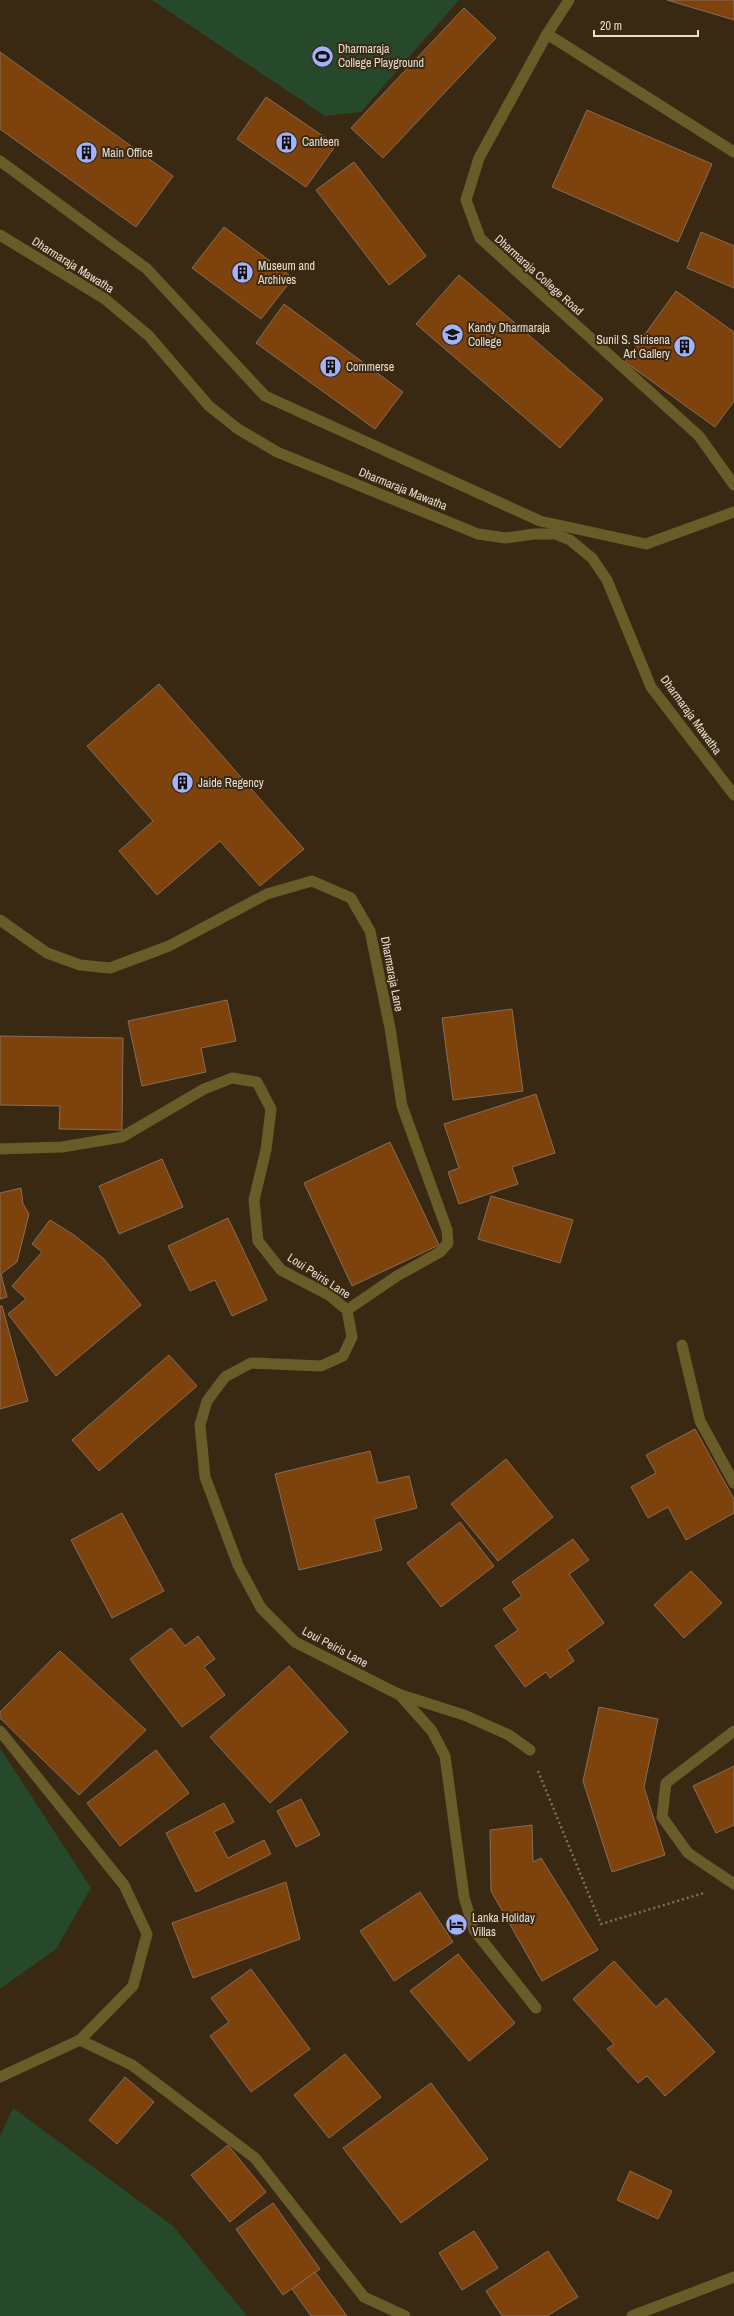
<svg xmlns="http://www.w3.org/2000/svg" width="734" height="2316" font-family="'Archivo Narrow',sans-serif">
	<style>
		.green { fill: #26492b }
		.building { fill: #7e420c; stroke: #876d5b }
		.lines { fill: none; stroke-linecap: round; stroke-linejoin: round }
		.path { stroke: #7f715f; stroke-width: 2.5; stroke-dasharray: 2 3; stroke-linecap: butt }
		.service { stroke: #695c28; stroke-width: 11 }
		.minor { stroke: #695c28; stroke-width: 11 }
		.labels { text-anchor: middle; dominant-baseline: central; stroke-width: 4; stroke-linejoin: round; paint-order: stroke }
		.poi-label { font-size: 12px; fill: #e8ded1; stroke: #392913; text-anchor: start }
		.street-label { font-size: 12px; fill: #e8ded1; stroke: #392913 }
	</style>
	<rect width="100%" height="100%" fill="#392913"/>
	<g class="green">
		<polygon points="152,0 459,0 361,112 325,116"/>
		<polygon points="0,1748 91,1888 56,1949 0,1989"/>
		<polygon points="13,2108 173,2226 247,2316 0,2316 0,2136"/>
	</g>
	<g class="building">
		<polygon points="667,0 734,0 734,20"/>
		<polygon points="464,8 496,38 383,158 351,128"/>
		<polygon points="0,52 173,176 136,227 0,129"/>
		<polygon points="266,97 336,145 306,187 237,139"/>
		<polygon points="587,110 712,164 678,242 552,187"/>
		<polygon points="354,162 426,256 389,285 316,190"/>
		<polygon points="224,227 293,278 261,319 192,268"/>
		<polygon points="701,232 734,246 734,288 687,268"/>
		<polygon points="459,275 603,399 560,448 416,324"/>
		<polygon points="676,291 734,332 734,401 715,427 625,362"/>
		<polygon points="284,304 403,392 375,429 256,343"/>
		<polygon points="159,684 304,849 260,886 220,841 157,895 119,851 153,821 87,746"/>
		<polygon points="227,1000 236,1041 201,1048 206,1072 142,1086 128,1021"/>
		<polygon points="512,1009 523,1091 453,1100 442,1018"/>
		<polygon points="0,1036 123,1038 122,1130 59,1129 60,1106 0,1105"/>
		<polygon points="536,1094 555,1153 512,1167 518,1184 459,1204 448,1172 459,1168 444,1124"/>
		<polygon points="390,1142 439,1245 352,1286 304,1183"/>
		<polygon points="162,1159 183,1207 119,1234 99,1186"/>
		<polygon points="21,1188 23,1204 29,1214 17,1262 1,1274 7,1297 0,1299 0,1193"/>
		<polygon points="491,1196 573,1220 560,1263 478,1239"/>
		<polygon points="228,1218 267,1300 232,1316 215,1280 190,1291 168,1246"/>
		<polygon points="50,1220 74,1235 104,1259 141,1305 56,1376 8,1314 26,1299 12,1286 42,1252 32,1244"/>
		<polygon points="0,1306 2,1306 28,1401 0,1409"/>
		<polygon points="169,1355 197,1386 99,1471 72,1440"/>
		<polygon points="695,1429 734,1499 734,1513 686,1540 668,1507 648,1518 631,1487 656,1473 646,1455"/>
		<polygon points="370,1451 378,1483 409,1476 417,1508 374,1519 382,1550 299,1570 275,1474"/>
		<polygon points="506,1459 553,1517 498,1561 451,1504"/>
		<polygon points="122,1513 164,1591 112,1618 71,1540"/>
		<polygon points="460,1522 494,1566 441,1607 407,1563"/>
		<polygon points="573,1539 589,1560 569,1574 604,1623 567,1650 574,1661 550,1678 546,1672 525,1687 495,1646 518,1630 503,1609 522,1596 512,1582"/>
		<polygon points="691,1571 722,1603 684,1638 654,1605"/>
		<polygon points="171,1628 185,1646 198,1636 215,1659 204,1667 225,1695 182,1727 130,1659"/>
		<polygon points="60,1651 146,1730 79,1795 0,1718 0,1712"/>
		<polygon points="289,1666 348,1732 270,1803 210,1737"/>
		<polygon points="599,1707 658,1719 644,1787 665,1855 612,1872 583,1781"/>
		<polygon points="156,1750 189,1793 120,1846 87,1803"/>
		<polygon points="734,1766 734,1825 716,1833 693,1786"/>
		<polygon points="301,1799 320,1835 296,1847 277,1811"/>
		<polygon points="224,1803 234,1822 214,1832 228,1858 264,1840 271,1854 196,1892 166,1833"/>
		<polygon points="532,1825 533,1862 541,1858 598,1950 542,1981 491,1891 490,1830"/>
		<polygon points="286,1882 300,1939 193,1978 172,1923"/>
		<polygon points="420,1892 453,1942 394,1981 360,1931"/>
		<polygon points="458,1954 515,2023 469,2061 410,1991"/>
		<polygon points="614,1961 656,2007 666,1998 715,2052 665,2096 647,2076 638,2083 607,2049 614,2044 573,1999"/>
		<polygon points="251,1969 310,2049 251,2092 210,2036 229,2022 211,1998"/>
		<polygon points="345,2054 381,2097 329,2138 294,2095"/>
		<polygon points="125,2077 154,2102 117,2144 89,2120"/>
		<polygon points="431,2083 488,2159 401,2223 343,2148"/>
		<polygon points="228,2145 266,2192 230,2222 191,2175"/>
		<polygon points="630,2171 672,2191 658,2219 617,2200"/>
		<polygon points="273,2203 320,2269 283,2295 236,2229"/>
		<polygon points="474,2231 498,2268 462,2290 439,2253"/>
		<polygon points="548,2251 578,2297 547,2316 502,2316 486,2291"/>
		<polygon points="315,2272 347,2316 311,2316 292,2289"/>
	</g>
	<g class="lines">
		<polyline class="path" points="538,1771 601,1924 704,1893"/>
		<g class="service">
			<polyline points="569,0 547,34 479,158 466,200 480,238 699,436 734,485"/>
			<polyline points="547,34 734,152"/>
			<polyline points="0,161 147,269 265,396 540,521 646,544 734,512"/>
			<polyline points="0,1731 124,1885 147,1934 133,1986 80,2040"/>
		</g>
		<g class="minor">
			<polyline points="0,235 105,299 149,336 209,406 238,429 277,452 478,534 506,538 534,534 555,534 570,540 592,558 607,580 651,687 734,795"/>
			<polyline points="0,920 47,953 80,965 110,968 169,946 267,894 312,881 351,898 370,931 390,1028 402,1106 447,1230 448,1243 440,1252 397,1276 347,1310"/>
			<polyline points="0,1149 62,1147 122,1137 204,1089 232,1078 257,1082 271,1109 266,1150 254,1200 258,1241 281,1270 329,1295 347,1310 352,1337 343,1356 321,1366 251,1363 225,1377 207,1401 200,1425 205,1477 238,1565 261,1608 295,1642 398,1694 464,1715 509,1735 530,1750"/>
			<polyline points="682,1345 700,1421 734,1483"/>
			<polyline points="399,1694 432,1731 445,1756 464,1897 474,1930 536,2008"/>
			<polyline points="734,1731 666,1783 662,1817 688,1853 734,1884"/>
			<polyline points="0,2077 80,2040 132,2065 255,2158 364,2297 405,2316"/>
			<polyline points="632,2316 734,2277"/>
		</g>
	</g>
	<defs>
		<symbol id="stadium-disc" viewBox="-11 -11 22 22"><circle r="9.5" fill="#a3b2fd" stroke="#392913"/><path d="M0-5a6.5 5 0 1 0 0 10a6.5 5 0 1 0 0-10ZM-3.5-1.8h7v3.6h-7Z" fill="#111"/></symbol>
		<symbol id="building-disc" viewBox="-11 -11 22 22"><circle r="9.5" fill="#a3b2fd" stroke="#392913"/><path d="M-4-6H4V6H1V3H-1V6H-4ZM-2.5-4.3h1.7v1.8h-1.7ZM.8-4.3h1.7v1.8H.8ZM-2.5-1h1.7V.8h-1.7ZM.8-1h1.7V.8H.8Z" fill="#111"/></symbol>
		<symbol id="school-disc" viewBox="-11 -11 22 22"><circle r="9.5" fill="#a3b2fd" stroke="#392913"/><path d="M0-5L7-2L0 1L-7-2ZM-4 1L0 2.5L4 1V4Q0 6-4 4Z" fill="#111"/></symbol>
		<symbol id="hotel-disc" viewBox="-11 -11 22 22"><circle r="9.5" fill="#a3b2fd" stroke="#392913"/><path d="M-6-4.5h1.5V1H6V5H4.5V3h-9V5H-6ZM-4 0a1.8 1.8 0 1 1 3.6 0ZM.5 0V-2.5h3Q6-2.5 6 0Z" fill="#111"/></symbol>
	</defs>
	<g fill-rule="evenodd">
		<use href="#stadium-disc" x="310" y="44" width="25" height="25"/>
		<use href="#building-disc" x="274" y="130" width="25" height="25"/>
		<use href="#building-disc" x="74" y="140" width="25" height="25"/>
		<use href="#building-disc" x="230" y="260" width="25" height="25"/>
		<use href="#school-disc" x="440" y="322" width="25" height="25"/>
		<use href="#building-disc" x="672" y="334" width="25" height="25"/>
		<use href="#building-disc" x="318" y="354" width="25" height="25"/>
		<use href="#building-disc" x="170" y="770" width="25" height="25"/>
		<use href="#hotel-disc" x="444" y="1912" width="25" height="25"/>
	</g>
	<g class="labels">
		<g class="poi-label">
			<text x="338" y="49">Dharmaraja<tspan x="338" dy="14">College Playground</tspan></text>
			<text x="302" y="142">Canteen</text>
			<text x="102" y="153">Main Office</text>
			<text x="258" y="266">Museum and<tspan x="258" dy="14">Archives</tspan></text>
			<text x="468" y="328">Kandy Dharmaraja<tspan x="468" dy="14">College</tspan></text>
			<text x="670" y="340" text-anchor="end">Sunil S. Sirisena<tspan x="670" dy="14">Art Gallery</tspan></text>
			<text x="346" y="367">Commerse</text>
			<text x="198" y="783">Jaide Regency</text>
			<text x="472" y="1918">Lanka Holiday<tspan x="472" dy="14">Villas</tspan></text>
		</g>
		<g class="street-label">
			<text transform="translate(73 265) rotate(32)">Dharmaraja Mawatha</text>
			<text transform="translate(539 275) rotate(42)">Dharmaraja College Road</text>
			<text transform="translate(403 489) rotate(22)">Dharmaraja Mawatha</text>
			<text transform="translate(691 715) rotate(54)">Dharmaraja Mawatha</text>
			<text transform="translate(392 974) rotate(79)">Dharmaraja Lane</text>
			<text transform="translate(319 1276) rotate(33)">Loui Peiris Lane</text>
			<text transform="translate(335 1647) rotate(28)">Loui Peiris Lane</text>
		</g>
	</g>
	<path d="M594 30v6h104v-6" fill="none" stroke="#e8ded1" stroke-width="2"/>
	<text x="600" y="30" font-size="12" fill="#e8ded1" stroke="#392913" stroke-width="3" paint-order="stroke">20 m</text>
</svg>
